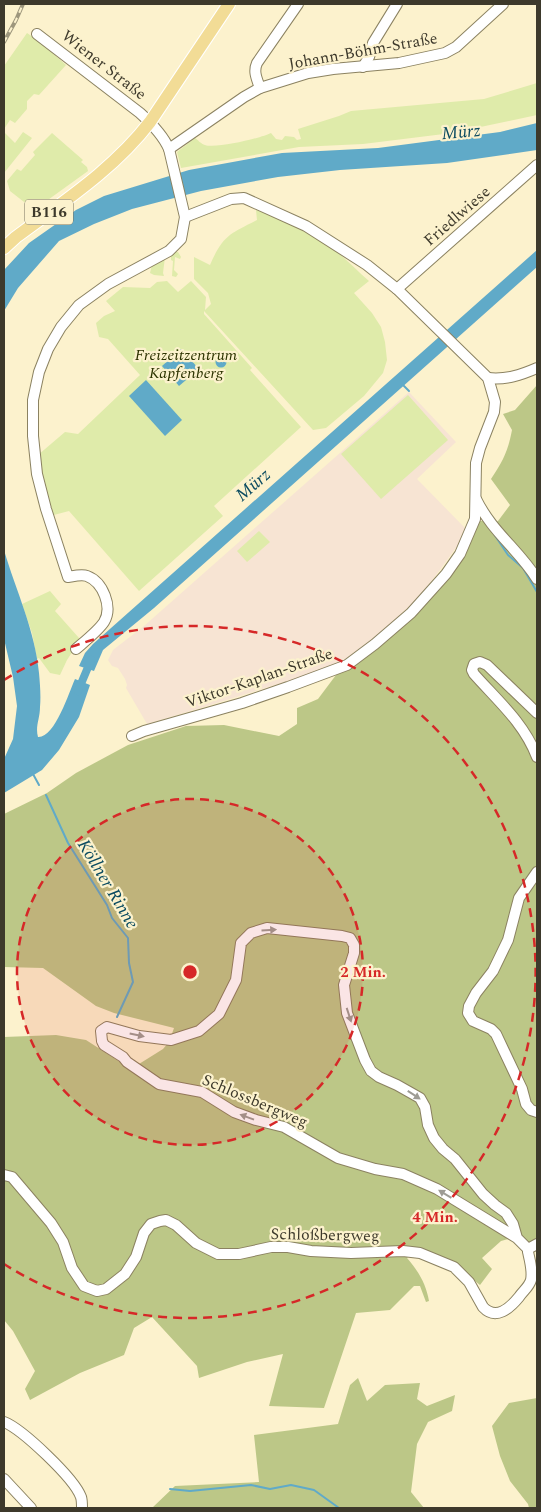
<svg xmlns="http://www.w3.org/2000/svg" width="541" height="1512" font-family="Spectral,serif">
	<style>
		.education { fill: #f7e4d3 }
		.green { fill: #dfebaa }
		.forest { fill: #bcc787 }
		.water { fill: #60aac8 }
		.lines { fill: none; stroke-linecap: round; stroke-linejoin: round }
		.stream { stroke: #60aac8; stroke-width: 2 }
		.canal { stroke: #60aac8; stroke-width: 8 }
		.minor-casing { stroke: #8b8261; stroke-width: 12 }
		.major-casing { stroke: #fff; stroke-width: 14 }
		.minor { stroke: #fff; stroke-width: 10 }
		.major { stroke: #f2dc96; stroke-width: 12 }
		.rail-casing { stroke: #9e977d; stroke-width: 4 }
		.rail { stroke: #fcf2cd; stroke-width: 2; stroke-dasharray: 5.5; stroke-linecap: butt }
		.oneway { fill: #9e9c95 }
		.ring { fill: none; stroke: #d62828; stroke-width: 2.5; stroke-dasharray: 9 6 }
		.labels { text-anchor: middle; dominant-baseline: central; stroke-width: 4.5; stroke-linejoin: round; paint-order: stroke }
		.shield { fill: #fcf2cd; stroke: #76705c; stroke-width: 1 }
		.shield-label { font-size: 15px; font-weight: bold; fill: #3d392b }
		.street-label { font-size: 16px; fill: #3d392b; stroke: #fcf2cd }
		.park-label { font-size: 16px; font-style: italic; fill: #2d3300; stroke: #fcf2cd }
		.water-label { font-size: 18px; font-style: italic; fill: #0b4b60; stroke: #fcf2cd }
		.centre { fill: #d62828; stroke: #fcf2cd; stroke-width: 2.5 }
		.ring-label { font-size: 15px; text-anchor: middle; font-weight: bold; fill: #d62828; stroke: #fcf2cd; stroke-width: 4.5; stroke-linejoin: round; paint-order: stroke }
	</style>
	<rect width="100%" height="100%" fill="#fcf2cd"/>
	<polygon class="education" points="409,392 456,442 417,479 465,528 458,545 434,578 415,601 365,647 337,664 330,668 204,707 147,724 126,688 127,685 125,679 118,668 112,666 108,660 113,650 144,626"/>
	<g class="green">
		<polygon points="27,33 40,42 66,65 39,95 34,94 27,101 27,109 15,123 10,120 4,129 4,66"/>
		<path d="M537 83V115L452 133 363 144 299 147 181 168 177 152 195 138C198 140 201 144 205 145 216 149 261 138 271 133L276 139 282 140 285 136 294 137 297 140 301 139 298 129 339 116 351 111 484 99Z"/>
		<polygon points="4,132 15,143 23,132 32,138 4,173"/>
		<polygon points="52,133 83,160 81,162 87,167 88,171 45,202 44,201 33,209 10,191 7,181 17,169 21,171 35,155 33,152"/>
		<path d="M256 210C275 215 308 230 324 241 340 253 354 268 369 281L354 293 372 313 381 327 385 342 387 360 383 373 364 396 326 428 313 430 204 311V314L252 368 250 370 301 427 214 506 223 516 139 591 69 511 50 516 38 455 65 432 78 434 140 375 108 339 99 337 96 323 104 316 115 311 106 301 123 287 150 288 157 282 167 281 178 292 191 281 206 297 205 310 211 304 208 293 194 279V257L210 265C223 235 230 234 257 220Z"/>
		<polygon points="175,252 178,252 181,257 180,259 175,257 174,270 178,274 176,277 172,276 173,261 171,260 171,254"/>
		<polygon points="165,257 163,273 164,276 154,275 150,273 152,265"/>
		<polygon points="408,395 448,440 381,499 341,454"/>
		<polygon points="259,531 270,542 247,562 237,551"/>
		<polygon points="50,591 61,604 55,611 79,638 78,643 67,660 60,675 50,673 39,658 37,659 32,633 22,604"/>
	</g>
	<g class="forest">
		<path d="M537 385V1241L526 1244 519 1236 501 1241 482 1258 492 1269 480 1285 456 1266 414 1250 407 1258C419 1272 426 1284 429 1301L426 1302 420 1286H414L390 1310 356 1313 324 1408 269 1406 283 1354 247 1362 199 1378 197 1366 152 1317 134 1328 124 1355 80 1373 30 1400 25 1389 35 1371 13 1331 4 1320V1037L56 1035 86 1040 131 1069 163 1049 169 1042 174 1028 114 1013 96 1006 43 968 4 967V814L47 793 76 773 128 745 186 726 224 725 279 736 297 724V708L318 699 336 675 376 649 408 622 440 589 456 564 478 521H486L489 526 498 521 510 505 491 479C503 461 508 451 512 430L503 414 515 410Z"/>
		<polygon points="358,1378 367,1401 385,1385 420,1383 417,1399 427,1406 455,1395 452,1411 428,1422 417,1444 411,1492 424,1508 152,1508 175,1486 259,1482 254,1435 338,1424 350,1385"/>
		<polygon points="537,1398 537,1508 529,1508 528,1504 510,1481 500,1456 492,1426 509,1403"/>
	</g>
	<g class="water">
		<polygon points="537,123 537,150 447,163 340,170 278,177 201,191 132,209 94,224 59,241 18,288 4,311 4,270 29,243 76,210 104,196 189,170 282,153 378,148 500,132"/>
		<polygon points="537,250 537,267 154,608 103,650 94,671 79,666 85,653 93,644"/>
		<polygon points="181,349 199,369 179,386 162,366"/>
		<circle cx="221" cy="362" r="5.5"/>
		<polygon points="146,380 182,420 165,436 129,396"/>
		<path d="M4 550C16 591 35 630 39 673 40 684 41 696 40 707 40 719 35 726 38 737 55 738 69 692 75 679L90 685 79 717 59 750 42 770 4 793V759L13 739 17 706 13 677 4 639Z"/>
	</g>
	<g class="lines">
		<g class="stream">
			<polyline points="403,385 409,391"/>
			<polyline points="494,534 508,555 523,568 537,592"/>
			<polyline points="33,774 39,785"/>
			<polyline points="46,795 68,843 107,905 112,918 128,938 129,963 133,982 117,1017"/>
			<polyline points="170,1489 190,1491 251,1485 270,1489 291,1485 314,1490 339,1508"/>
		</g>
		<polyline class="canal" points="78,691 91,660"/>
		<defs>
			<g id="minor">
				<path d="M37 34 140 113C151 123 163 135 169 149L185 217 181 239 169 251 108 284 79 305 61 327 48 349 39 372 33 400V436L37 474 46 509 68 577C74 576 82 574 87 576 103 582 113 607 104 622 99 630 84 642 76 649"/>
				<polyline points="363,67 369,57 373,43 397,4"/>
				<path d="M260 88C257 79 253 72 257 63L298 4"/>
				<polyline points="169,149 244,97 260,88 308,73 333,69 399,63 445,53 456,47 503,4"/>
				<polyline points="397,289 537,165"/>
				<path d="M488 378C506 380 521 375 537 368"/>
				<path d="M476 499C492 532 519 550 537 579"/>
				<path d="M537 713 487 665 480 662 474 664 472 670 474 674C498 701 524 723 537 757"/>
				<polyline points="132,736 144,731 242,703 288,687 347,665 375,644 411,613 446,574 460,554 475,519 476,463 480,448 494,412 495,402 488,378 397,289 367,265 306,226 244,198 231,199 185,217"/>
				<polyline points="537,872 519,898 508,940 493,971 476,993 469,1006 468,1013 473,1021 491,1029 496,1034 522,1089 526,1104 531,1110 537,1112"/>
				<path d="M4 1175 12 1177 51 1223 63 1242 72 1268 84 1286 97 1291 106 1289 125 1274 136 1257 144 1233 151 1224 160 1221 166 1220 176 1225 196 1243 218 1254H239L271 1247H288L311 1251 351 1253 403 1251 420 1253 454 1267 469 1282 483 1307C496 1321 510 1308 519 1297 523 1291 529 1287 531 1280 533 1271 530 1261 528 1252V1249"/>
				<polyline points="517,1238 513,1224 506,1213 495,1205 483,1194 455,1159 443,1149 434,1138 428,1125 425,1107 420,1098 397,1085 379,1077 371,1071 365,1060 347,1013 344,985 354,953 354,945 350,938 342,936 267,928 251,933 241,943 236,980 219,1014 199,1031 171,1040 139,1036 107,1027 101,1031 102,1041 104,1045 123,1057 127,1062 159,1084 202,1092 234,1112 256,1120 284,1127 338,1158 375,1169 403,1174 437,1189 517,1238 528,1249"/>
				<polyline points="528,1249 537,1244"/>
				<path d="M4 1422C22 1429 74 1478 81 1497 82 1500 82 1505 82 1508"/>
				<polyline points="4,1479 31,1508"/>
			</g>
			<path id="major" d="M4 248 16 237C63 202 114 169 150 122L229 4"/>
		</defs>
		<use href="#minor" class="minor-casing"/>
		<use href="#major" class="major-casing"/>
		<use href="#minor" class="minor"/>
		<use href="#major" class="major"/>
		<defs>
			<polyline id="rail" points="4,42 16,20 23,4"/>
		</defs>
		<use href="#rail" class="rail-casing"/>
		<use href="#rail" class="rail"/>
	</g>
	<defs><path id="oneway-solid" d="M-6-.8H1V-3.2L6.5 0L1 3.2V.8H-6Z" transform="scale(1.25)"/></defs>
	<g class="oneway">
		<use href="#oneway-solid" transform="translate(269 930) rotate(-3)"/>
		<use href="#oneway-solid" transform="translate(349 1015) rotate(72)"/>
		<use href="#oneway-solid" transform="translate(137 1035) rotate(12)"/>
		<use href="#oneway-solid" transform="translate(414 1095) rotate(33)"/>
		<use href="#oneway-solid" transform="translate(247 1117) rotate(-160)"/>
		<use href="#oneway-solid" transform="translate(445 1194) rotate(-149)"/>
	</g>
	<circle cx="190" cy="972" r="173" fill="#d62828" fill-opacity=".12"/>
	<g class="ring">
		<circle cx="190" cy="972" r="173"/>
		<path d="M4 680A346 346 0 1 1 4 1264"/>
	</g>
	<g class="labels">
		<rect class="shield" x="25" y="199.5" width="48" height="25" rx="4"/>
		<g class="shield-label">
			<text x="49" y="212">B116</text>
		</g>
		<g class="street-label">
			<text transform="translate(363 51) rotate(-10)">Johann-Böhm-Straße</text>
			<text transform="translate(104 65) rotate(38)">Wiener Straße</text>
			<text transform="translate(457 216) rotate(-41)">Friedlwiese</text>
			<text transform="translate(259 678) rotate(-19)">Viktor-Kaplan-Straße</text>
			<text transform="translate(255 1101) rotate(23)">Schlossbergweg</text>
			<text transform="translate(325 1235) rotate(1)">Schloßbergweg</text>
		</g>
		<g class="park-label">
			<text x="186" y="355">Freizeitzentrum<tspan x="186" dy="18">Kapfenberg</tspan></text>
		</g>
		<g class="water-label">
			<text transform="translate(461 132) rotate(-5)">Mürz</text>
			<text transform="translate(253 485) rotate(-41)">Mürz</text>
			<text transform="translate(108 884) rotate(59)">Köllner Rinne</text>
		</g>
	</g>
	<circle cx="190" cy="972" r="8" class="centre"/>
	<g class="ring-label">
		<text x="363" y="977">2 Min.</text>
		<text x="435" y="1222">4 Min.</text>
	</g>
	<rect width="541" height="1512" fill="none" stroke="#3d392b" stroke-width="10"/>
</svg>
